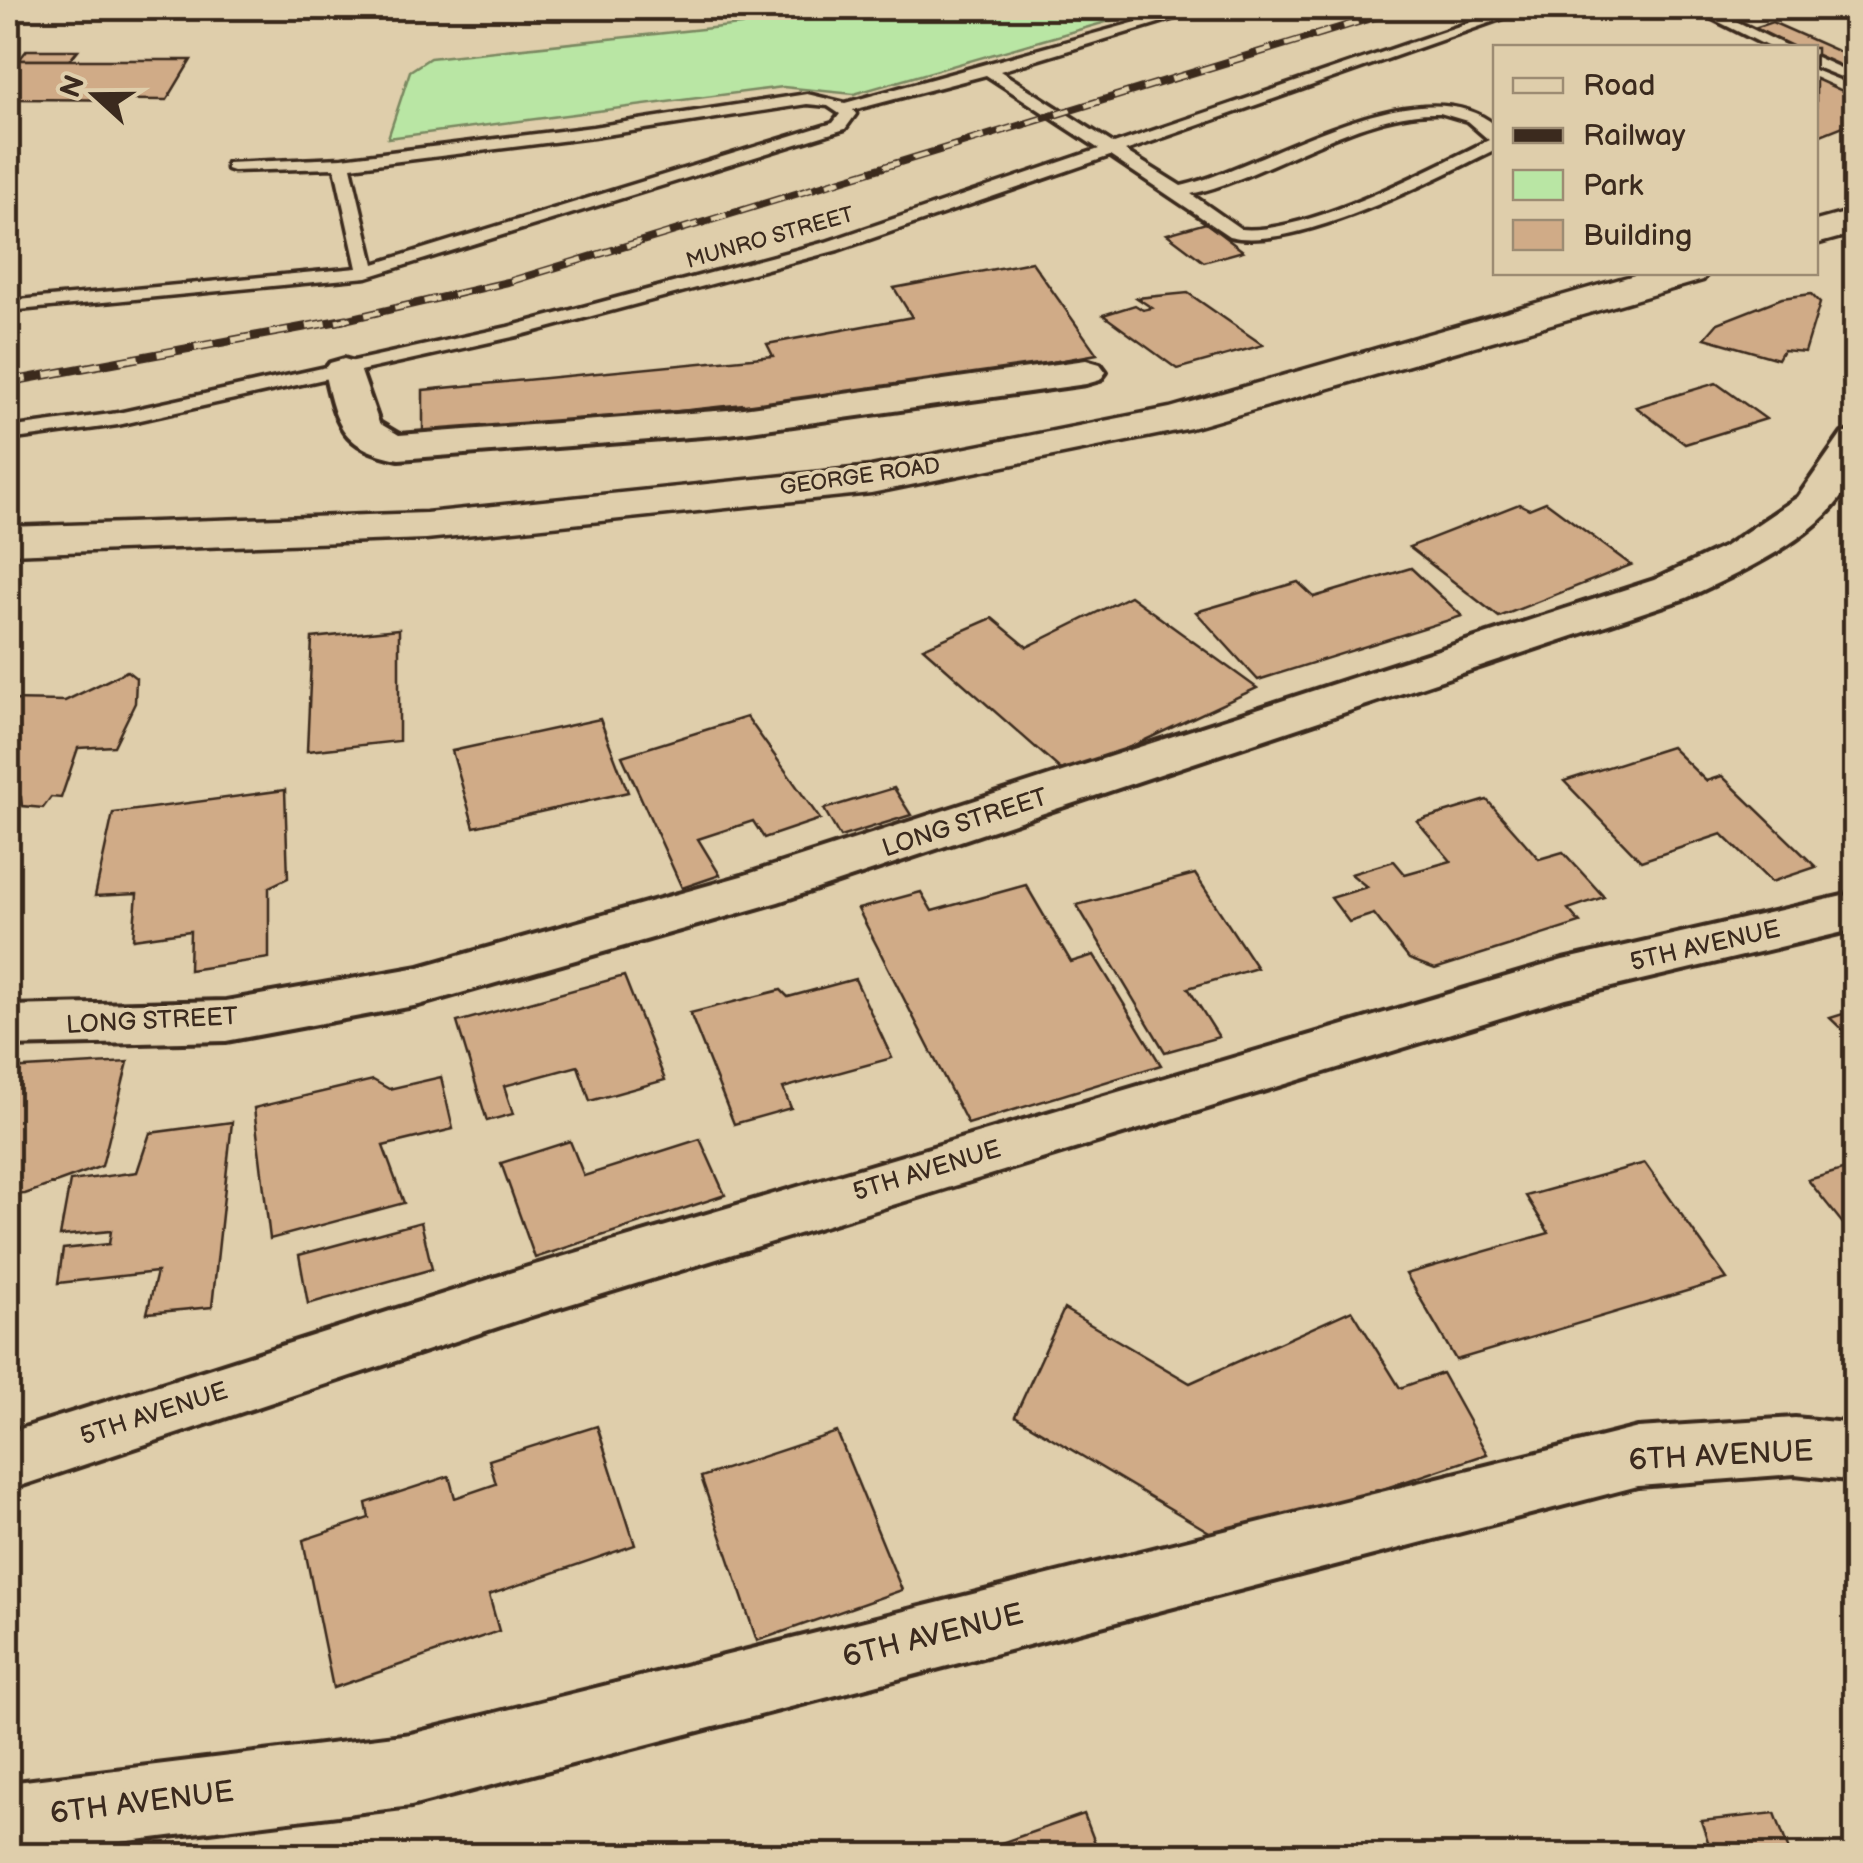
<svg xmlns="http://www.w3.org/2000/svg" width="1863" height="1863" font-family="'Balsamiq Sans',sans-serif">
	<style>
		.green { fill: #b9e6a4; stroke: #7a8861; stroke-width: 2.5 }
		.building { fill: #d0ab87; stroke: #3b2a1e; stroke-width: 2.5 }
		.lines { fill: none; stroke-linecap: round; stroke-linejoin: round }
		.lane-casing { stroke: #3b2a1e; stroke-width: 7 }
		.street-casing { stroke: #3b2a1e; stroke-width: 8 }
		.secondary-casing { stroke: #3b2a1e; stroke-width: 7 }
		.lane { fill: #dfceab; fill-rule: evenodd }
		.street { fill: #dfceab; fill-rule: evenodd }
		.secondary { fill: #dfceab; fill-rule: evenodd }
		.rail-far1-casing { stroke: #3b2a1e; stroke-width: 8 }
		.rail-casing { stroke: #3b2a1e; stroke-width: 9 }
		.rail-far1 { stroke: #dfceab; stroke-width: 5; stroke-dasharray: 15; stroke-linecap: butt }
		.rail { stroke: #dfceab; stroke-width: 6; stroke-dasharray: 19; stroke-linecap: butt }
		.labels { text-anchor: middle; dominant-baseline: central; stroke-width: 8; stroke-linejoin: round; paint-order: stroke }
		.far-street-label { font-size: 22px; fill: #3b2a1e; stroke: #dfceab }
		.street-label { font-size: 25px; fill: #3b2a1e; stroke: #dfceab }
		.near-street-label { font-size: 30px; fill: #3b2a1e; stroke: #dfceab }
	</style>
	<rect width="100%" height="100%" fill="#dfceab"/>
	<filter id="ink" filterUnits="userSpaceOnUse"><feTurbulence type="fractalNoise" baseFrequency=".01" numOctaves="2"/><feDisplacementMap in="SourceGraphic" scale="20" xChannelSelector="R" yChannelSelector="G"/><feConvolveMatrix kernelMatrix="1 2 1 2 8 2 1 2 1" color-interpolation-filters="sRGB"/></filter>
	<g filter="url(#ink)">
		<polygon class="green" points="866,8 1155,8 854,94 783,87 388,138 410,71 430,58 834,15"/>
		<g class="building">
			<polygon points="1323,8 1389,8 1348,20"/>
			<polygon points="1772,22 1856,59 1856,70 1846,73 1816,60 1816,48 1788,48 1748,30"/>
			<polygon points="27,50 78,50 70,60 19,60"/>
			<polygon points="8,60 191,60 167,100 8,99"/>
			<polygon points="1816,79 1856,97 1856,121 1816,137"/>
			<polygon points="1206,223 1243,251 1204,262 1167,234"/>
			<polygon points="1032,262 1097,354 748,417 743,404 423,439 423,390 773,356 767,344 912,317 894,288"/>
			<polygon points="1188,293 1263,345 1177,369 1103,315 1135,305 1143,310 1152,308 1137,298"/>
			<polygon points="1811,294 1820,303 1805,352 1783,350 1778,359 1705,338 1718,323 1782,298"/>
			<polygon points="1716,383 1766,419 1685,444 1636,407"/>
			<polygon points="1546,502 1631,565 1499,617 1409,547 1519,504 1529,509"/>
			<polygon points="1411,568 1462,616 1258,680 1196,612 1298,582 1314,597"/>
			<polygon points="1130,596 1257,688 1068,776 923,648 992,618 1027,647"/>
			<polygon points="399,629 399,741 307,751 312,638"/>
			<polygon points="127,671 136,678 135,703 114,746 78,748 61,798 51,797 43,808 22,806 21,797 8,797 8,700 65,701"/>
			<polygon points="747,717 820,819 764,838 753,821 698,839 720,875 682,888 622,756"/>
			<polygon points="600,719 628,792 474,827 452,751"/>
			<polygon points="1671,747 1706,781 1722,776 1816,867 1771,882 1722,834 1641,861 1564,781"/>
			<polygon points="894,788 911,815 840,837 824,809"/>
			<polygon points="285,790 288,878 269,887 269,958 189,970 190,931 133,939 137,894 95,896 113,813"/>
			<polygon points="1487,800 1539,859 1563,852 1604,897 1568,909 1580,923 1435,969 1409,959 1374,914 1349,922 1331,898 1367,887 1351,874 1394,861 1405,874 1451,861 1417,821"/>
			<polygon points="1195,874 1257,968 1188,988 1219,1037 1165,1052 1077,905"/>
			<polygon points="1026,885 1071,962 1094,955 1161,1065 968,1124 858,909 921,892 932,911"/>
			<polygon points="624,976 665,1080 590,1101 578,1066 504,1086 513,1114 487,1121 457,1022"/>
			<polygon points="855,979 892,1058 783,1088 791,1108 734,1124 690,1013 781,990 788,997"/>
			<polygon points="1856,1010 1856,1043 1830,1018"/>
			<polygon points="128,1062 102,1166 25,1194 8,1195 8,1069"/>
			<polygon points="441,1077 453,1129 383,1146 404,1203 270,1239 254,1108 373,1080 389,1089"/>
			<polygon points="232,1122 212,1307 147,1313 157,1272 58,1283 63,1249 109,1244 111,1231 60,1236 70,1181 137,1172 150,1133"/>
			<polygon points="700,1139 725,1195 535,1258 501,1163 570,1141 584,1176"/>
			<polygon points="1645,1163 1727,1279 1456,1360 1406,1274 1549,1233 1526,1196"/>
			<polygon points="1856,1166 1856,1240 1808,1180"/>
			<polygon points="421,1222 432,1269 308,1304 299,1255"/>
			<polygon points="1064,1309 1190,1383 1352,1310 1400,1388 1442,1373 1487,1454 1226,1542 1015,1416"/>
			<polygon points="597,1426 635,1545 489,1595 499,1631 333,1688 303,1540 369,1518 366,1503 449,1476 455,1498 496,1484 489,1460"/>
			<polygon points="837,1432 902,1590 757,1641 701,1477"/>
			<polygon points="1775,1813 1791,1856 1713,1856 1701,1821"/>
			<polygon points="1084,1814 1100,1856 964,1856"/>
		</g>
		<g class="lines">
			<defs>
				<g id="lane">
					<path d="M1187 8H1208L1000 71 1114 144 1512 8H1532L1125 151 1181 186C1265 167 1421 62 1496 126V149C1435 179 1294 253 1229 236L1110 156 838 250 517 336 118 425 8 440V428L118 413 508 327 826 242 1099 149 986 75 853 110 856 114 845 129 367 277 8 311V301L357 268 335 168 233 171 227 169V163L342 158 593 127 807 94 845 103ZM807 104 828 106 840 114 833 123 374 264 351 167 593 137ZM1440 113 1467 121 1489 140C1429 169 1306 235 1241 229L1191 194C1271 176 1359 110 1440 113Z"/>
					<polygon points="1691,8 1709,8 1791,48 1771,48"/>
					<polygon points="1816,57 1856,75 1856,83 1816,67"/>
				</g>
				<g id="street">
					<path d="M344 359 358 363 379 423 399 435 729 410 1086 360 1100 364 1106 372 1100 380 1086 384 729 434 399 459C341 448 336 424 324 371L330 363Z"/>
					<path d="M1856 431C1856 445 1859 465 1853 477 1826 536 1741 572 1686 598L778 902 419 1005 226 1041 8 1046V1006L226 1001 419 967 745 875 1654 580 1724 547 1798 497 1842 434Z"/>
					<polygon points="1856,893 1856,929 1565,998 528,1317 8,1490 8,1433 528,1267 1563,960"/>
					<polygon points="1795,1418 1856,1424 1856,1481 1795,1474 1638,1486 411,1806 8,1856 8,1783 411,1734 1638,1428"/>
				</g>
				<g id="secondary">
					<polygon points="1856,210 1856,233 1816,244 1816,221"/>
					<polygon points="1645,272 1708,272 1703,280 1191,428 871,493 426,539 8,554 8,527 426,513 871,467 1170,408"/>
				</g>
			</defs>
			<use href="#lane" class="lane-casing"/>
			<use href="#street" class="street-casing"/>
			<use href="#secondary" class="secondary-casing"/>
			<use href="#lane" class="lane"/>
			<use href="#street" class="street"/>
			<use href="#secondary" class="secondary"/>
			<defs>
				<polyline id="rail-far1" points="336,322 508,282 1404,8"/>
				<polyline id="rail" points="8,382 347,319"/>
			</defs>
			<use href="#rail-far1" class="rail-far1-casing"/>
			<use href="#rail" class="rail-casing"/>
			<use href="#rail-far1" class="rail-far1"/>
			<use href="#rail" class="rail"/>
		</g>
	</g>
	<g class="labels">
		<g class="far-street-label">
			<text transform="translate(770 238) rotate(-16)">MUNRO STREET</text>
			<text transform="translate(860 477) rotate(-8)">GEORGE ROAD</text>
		</g>
		<g class="street-label">
			<text transform="translate(965 823) rotate(-18)">LONG STREET</text>
			<text transform="translate(1705 946) rotate(-13)">5TH AVENUE</text>
			<text transform="translate(152 1021) rotate(-3)">LONG STREET</text>
			<text transform="translate(927 1171) rotate(-17)">5TH AVENUE</text>
			<text transform="translate(154 1414) rotate(-18)">5TH AVENUE</text>
		</g>
		<g class="near-street-label">
			<text transform="translate(1721 1456) rotate(-3)">6TH AVENUE</text>
			<text transform="translate(933 1636) rotate(-14)">6TH AVENUE</text>
			<text transform="translate(142 1803) rotate(-7)">6TH AVENUE</text>
		</g>
	</g>
	<rect width="1863" height="1863" fill="none" stroke="#dfceab" stroke-width="40"/>
	<rect x="20" y="20" width="1823" height="1823" fill="none" stroke="#3b2a1e" stroke-width="4" filter="url(#ink)"/>
	<rect x="1493" y="45" width="325" height="230" fill="#dfceab" stroke="#9d8c73" stroke-width="2.5"/>
	<rect x="1513" y="78" width="50" height="15" fill="#dfceab" stroke="#9d8c73" stroke-width="2.5"/>
	<text x="1583" y="95" font-size="30" fill="#3b2a1e">Road</text>
	<rect x="1513" y="128" width="50" height="15" fill="#3b2a1e" stroke="#9d8c73" stroke-width="2.5"/>
	<text x="1583" y="145" font-size="30" fill="#3b2a1e">Railway</text>
	<rect x="1513" y="170" width="50" height="30" fill="#b9e6a4" stroke="#9d8c73" stroke-width="2.5"/>
	<text x="1583" y="195" font-size="30" fill="#3b2a1e">Park</text>
	<rect x="1513" y="220" width="50" height="30" fill="#d0ab87" stroke="#9d8c73" stroke-width="2.5"/>
	<text x="1583" y="245" font-size="30" fill="#3b2a1e">Building</text>
	<g transform="translate(95 95) rotate(291)" stroke="#dfceab" stroke-width="8" paint-order="stroke">
	<path d="M0-8L18 38L0 25L-18 38Z" fill="#3b2a1e"/>
	<text y="-15" font-size="28" font-weight="bold" text-anchor="middle" fill="#3b2a1e">N</text>
	</g>
</svg>
